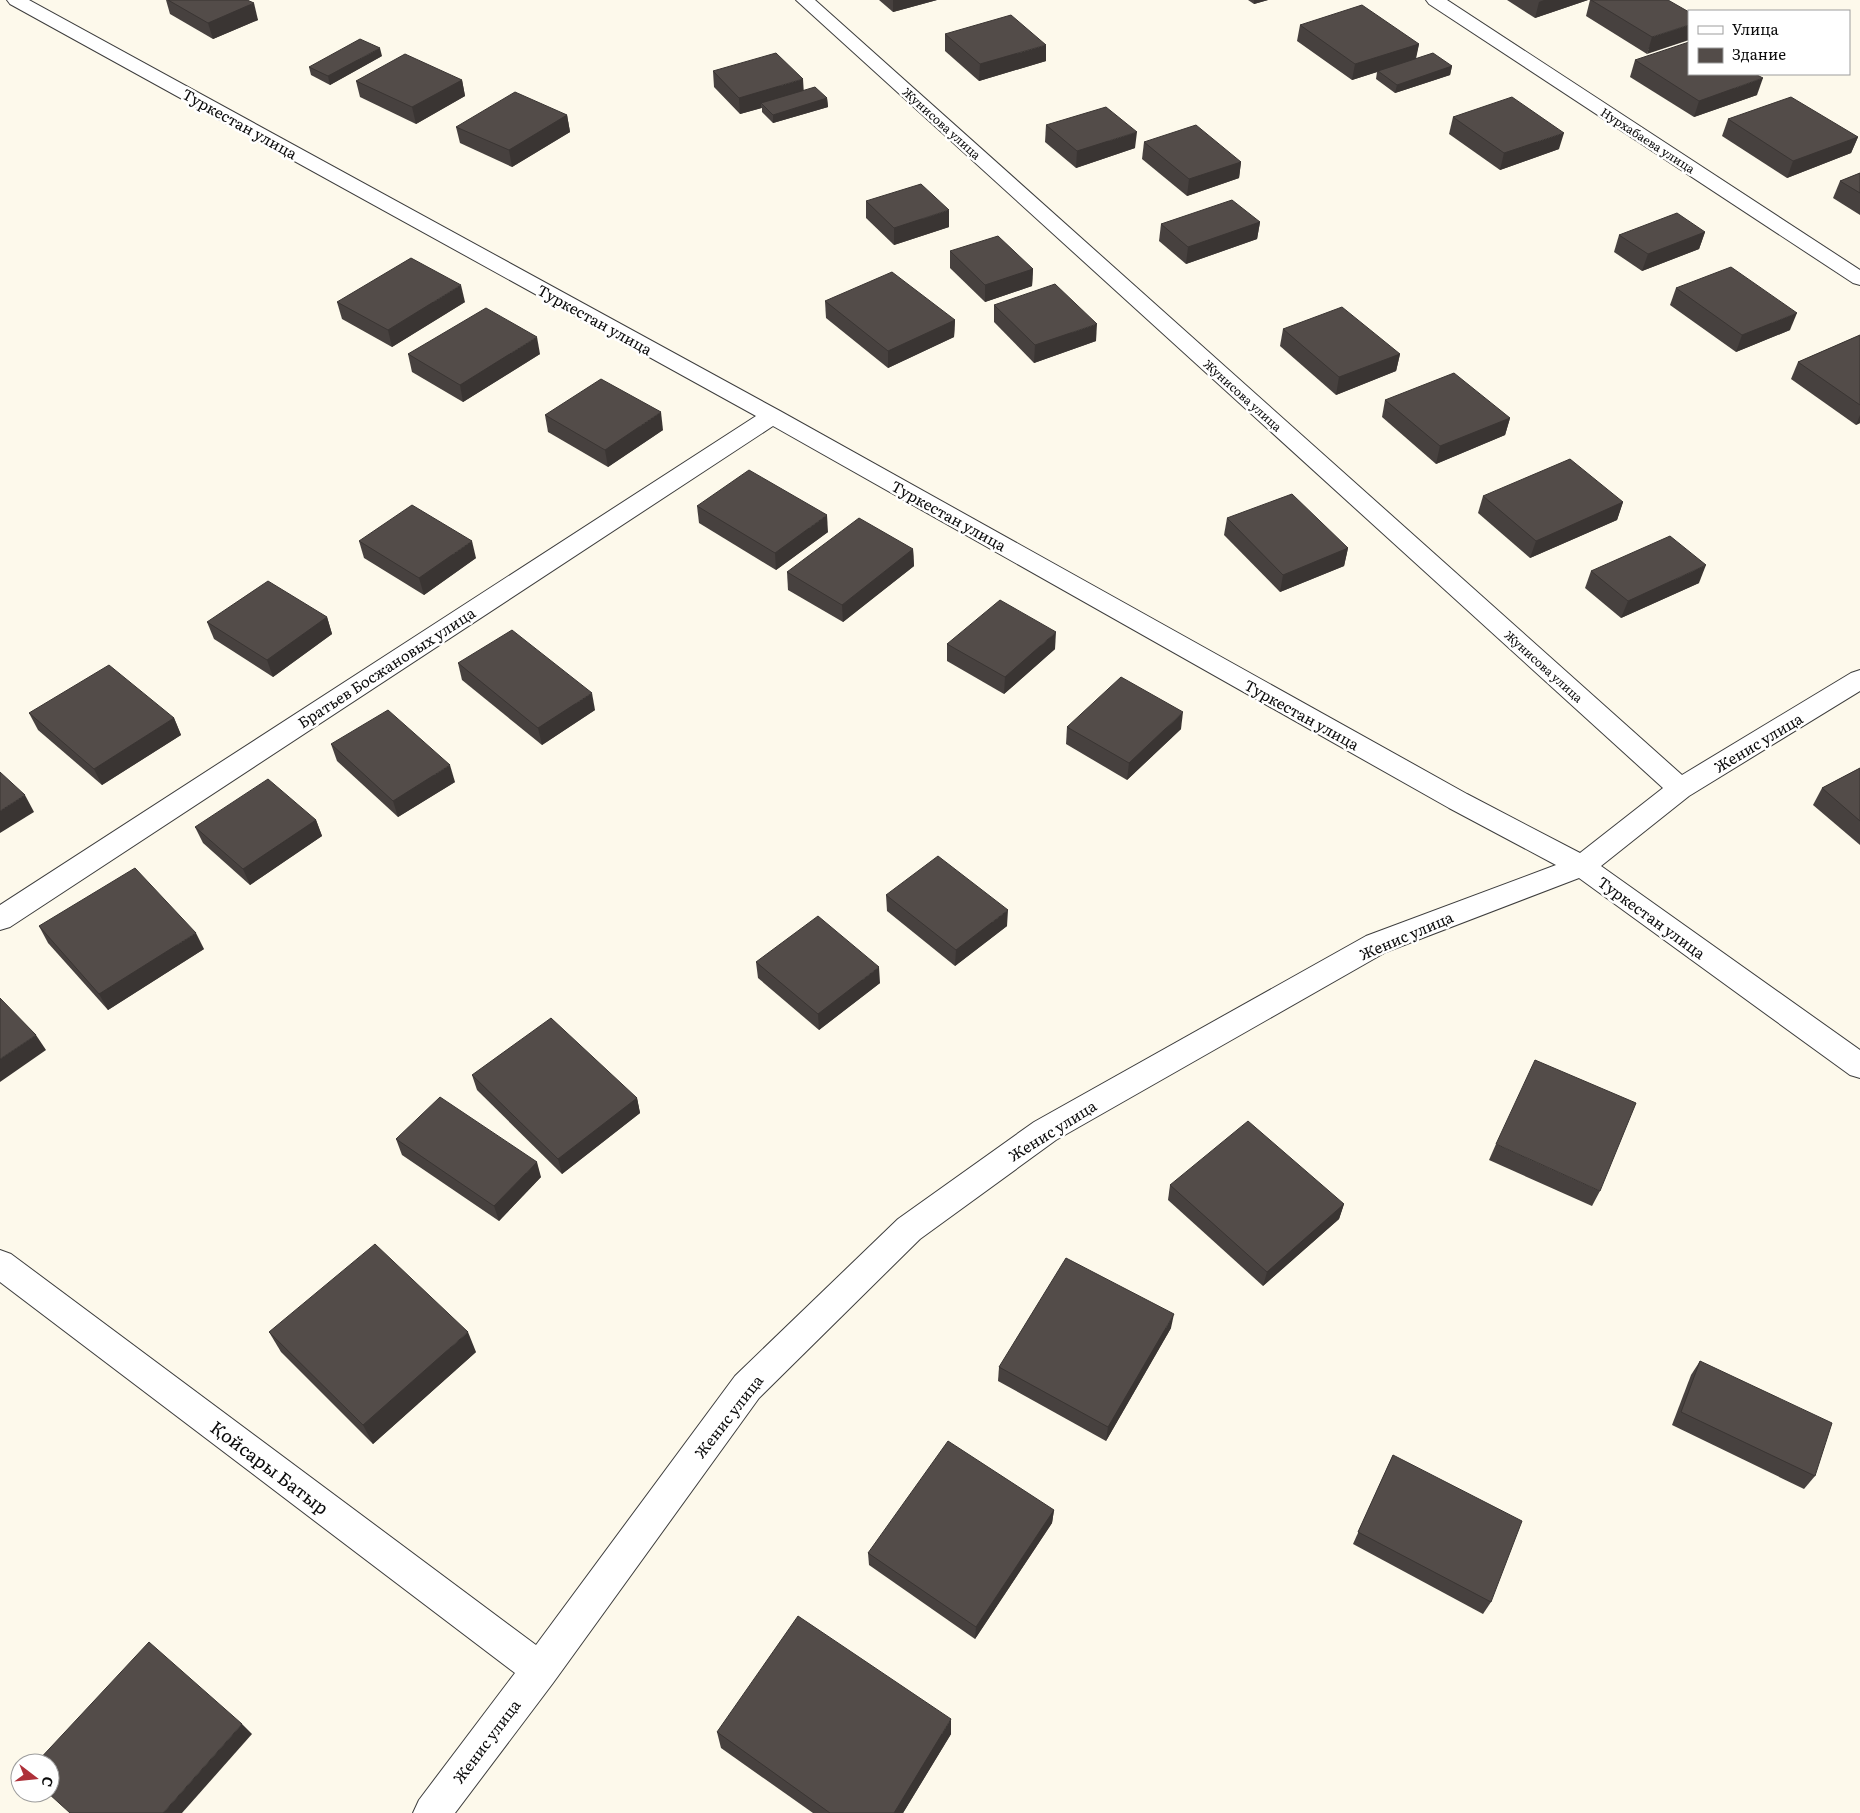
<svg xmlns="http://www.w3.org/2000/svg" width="1860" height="1813" font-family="Literata,serif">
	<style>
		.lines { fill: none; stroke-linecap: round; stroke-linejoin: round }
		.minor-casing { stroke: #3e3e3e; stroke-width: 2 }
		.minor { fill: #fff; fill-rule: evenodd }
		.wall { fill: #47413f }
		.shaded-wall { fill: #3a3533 }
		.building { fill: #534c49; stroke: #3a3533 }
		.labels { text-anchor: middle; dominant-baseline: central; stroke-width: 5; stroke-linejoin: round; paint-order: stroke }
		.far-street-label { font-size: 12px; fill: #0b0b0b; stroke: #fff }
		.street-label { font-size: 15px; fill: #0b0b0b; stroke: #fff }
		.near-street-label { font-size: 18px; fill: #0b0b0b; stroke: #fff }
	</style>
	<rect width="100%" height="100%" fill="#fdf9eb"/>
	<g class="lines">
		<defs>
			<g id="minor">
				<polygon points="7,0 29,0 780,411 1467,794 1580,853 1663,788 796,0 815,0 1682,775 1851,673 1860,670 1860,691 1689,796 1601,866 1860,1050 1860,1078 1850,1075 1579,878 1386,952 1056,1140 920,1239 759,1398 553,1683 455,1813 413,1813 419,1800 515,1673 0,1282 0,1250 11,1254 536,1645 735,1376 898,1219 1034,1122 1366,936 1556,865 1449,808 773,426 10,927 0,930 0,905 756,416 10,4"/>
				<polygon points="1426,0 1447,0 1860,270 1860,285 1853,283 1429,4"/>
			</g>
		</defs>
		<use href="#minor" class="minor-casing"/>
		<use href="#minor" class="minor"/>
	</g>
	<g class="wall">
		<polygon points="166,0 247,0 258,20 213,39 170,14"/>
		<polygon points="879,0 937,0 893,12"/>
		<polygon points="1248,0 1268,0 1254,4"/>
		<polygon points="1507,0 1588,0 1535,18"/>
		<polygon points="1590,0 1668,0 1647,54 1586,16"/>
		<polygon points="1300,25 1419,44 1416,59 1452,66 1450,75 1395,93 1376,79 1377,72 1352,80 1297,41"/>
		<polygon points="945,34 1046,61 979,81 945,51"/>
		<polygon points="382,56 330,85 311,75 309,67"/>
		<polygon points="1635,60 1757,95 1694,117 1630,77"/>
		<polygon points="713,71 804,91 827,98 828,107 773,123 762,112 762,108 740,114 714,87"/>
		<polygon points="462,80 465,96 416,124 360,97 356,81"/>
		<polygon points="567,115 570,132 512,167 460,143 456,127"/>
		<polygon points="1453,117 1559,149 1500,170 1449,134"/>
		<polygon points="1728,119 1858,137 1851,153 1787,178 1722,136"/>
		<polygon points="1046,125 1135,148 1076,168 1045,142"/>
		<polygon points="1144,142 1241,162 1239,178 1187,196 1142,159"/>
		<polygon points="1860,173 1860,215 1833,198 1840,181"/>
		<polygon points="866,201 949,227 894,245 866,218"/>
		<polygon points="1260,222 1257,239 1186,264 1159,241 1161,224"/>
		<polygon points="1705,232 1699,249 1642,271 1614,252 1619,235"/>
		<polygon points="950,251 1033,269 1032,286 985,302 950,268"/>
		<polygon points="1676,288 1790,330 1736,352 1670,305"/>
		<polygon points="825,301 955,320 954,337 888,368 826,318"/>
		<polygon points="337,302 465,302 392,347 342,319"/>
		<polygon points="994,305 1096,341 1034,363 994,322"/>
		<polygon points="1283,329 1400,354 1396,371 1336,395 1280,346"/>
		<polygon points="1860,335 1860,423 1856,425 1791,379 1798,362"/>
		<polygon points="408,354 540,354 463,402 412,372"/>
		<polygon points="1385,400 1510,418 1505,435 1436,464 1382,417"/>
		<polygon points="545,415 663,430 608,467 548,432"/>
		<polygon points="1483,496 1623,502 1617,520 1530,558 1478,513"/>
		<polygon points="697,506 828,532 776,570 699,523"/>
		<polygon points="1227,518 1348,548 1344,566 1280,592 1224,535"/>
		<polygon points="359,541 476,558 424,595 364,558"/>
		<polygon points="913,549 914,566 843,622 788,590 787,572"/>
		<polygon points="1591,571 1699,583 1621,618 1585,588"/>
		<polygon points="327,617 332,634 273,677 214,639 207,622"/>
		<polygon points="947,644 1055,649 1004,694 947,661"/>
		<polygon points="458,663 595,710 542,745 462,680"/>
		<polygon points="29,713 174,718 181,735 102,785 38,730"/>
		<polygon points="1067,727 1181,729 1127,780 1066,744"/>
		<polygon points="331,744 455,782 398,817 337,761"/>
		<polygon points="1860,768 1860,845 1813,805 1822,788"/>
		<polygon points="316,820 322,836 250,885 203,843 195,827"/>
		<polygon points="886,895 1007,926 955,966 887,911"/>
		<polygon points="39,926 204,949 108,1010 48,943"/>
		<polygon points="756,962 880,983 819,1030 758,978"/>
		<polygon points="472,1075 637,1098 640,1113 562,1174 477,1090"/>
		<polygon points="396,1139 541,1177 499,1221 402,1155"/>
		<polygon points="1496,1144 1600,1191 1592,1206 1489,1160"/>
		<polygon points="1170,1185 1344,1204 1339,1219 1263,1286 1168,1200"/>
		<polygon points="1171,1328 1106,1441 998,1381 999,1367"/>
		<polygon points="269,1332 476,1352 373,1444 281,1352"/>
		<polygon points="1700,1361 1815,1476 1804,1489 1672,1425 1691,1375"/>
		<polygon points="1393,1455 1491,1602 1483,1614 1353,1544"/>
		<polygon points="1054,1510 1052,1523 975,1639 869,1565 868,1553"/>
		<polygon points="717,1732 951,1734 903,1813 813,1813 721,1748"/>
	</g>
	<g class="shaded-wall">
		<polygon points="893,0 937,0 893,12"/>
		<polygon points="1254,0 1268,0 1254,4"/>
		<polygon points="1544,0 1588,0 1535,18 1539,2"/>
		<polygon points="254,3 258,20 213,39 208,23"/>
		<polygon points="1689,25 1689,40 1647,54 1652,37"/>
		<polygon points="1419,44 1415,60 1378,71 1377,72 1352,80 1355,64"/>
		<polygon points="1046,45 1046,61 979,81 980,64"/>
		<polygon points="380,48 382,56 330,85 328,76"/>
		<polygon points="1452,66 1450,75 1395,93 1397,85"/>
		<polygon points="1763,78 1757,95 1694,117 1699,101"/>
		<polygon points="803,79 804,95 761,103 761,108 740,114 739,98"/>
		<polygon points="462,80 465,96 416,124 412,107"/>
		<polygon points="827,98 828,107 773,123 773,115"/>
		<polygon points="567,115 570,132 512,167 509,150"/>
		<polygon points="1137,132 1135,148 1076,168 1077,151"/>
		<polygon points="1564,133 1559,149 1500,170 1504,153"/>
		<polygon points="1858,137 1851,153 1787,178 1793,161"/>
		<polygon points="1241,162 1239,178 1187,196 1189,179"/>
		<polygon points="949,210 949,227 894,245 894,228"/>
		<polygon points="1260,222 1257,239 1186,264 1188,247"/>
		<polygon points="1705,232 1699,249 1642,271 1648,254"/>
		<polygon points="1033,269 1032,286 985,302 985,285"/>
		<polygon points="461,285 465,302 392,347 388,330"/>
		<polygon points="1797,313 1790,330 1736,352 1742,335"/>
		<polygon points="955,320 954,337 888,368 888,351"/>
		<polygon points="1097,324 1096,341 1034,363 1035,345"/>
		<polygon points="537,337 540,354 463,402 460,385"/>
		<polygon points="1400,354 1396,371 1336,395 1339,377"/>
		<polygon points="661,412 663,430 608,467 605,450"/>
		<polygon points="1860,415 1860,423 1856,425"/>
		<polygon points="1510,418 1505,435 1436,464 1440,446"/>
		<polygon points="1623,502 1617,520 1530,558 1536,541"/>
		<polygon points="827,515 828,532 776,570 775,553"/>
		<polygon points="472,541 476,558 424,595 419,578"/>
		<polygon points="1348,548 1344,566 1280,592 1283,575"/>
		<polygon points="913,549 914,566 843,622 842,605"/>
		<polygon points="1706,565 1699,583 1621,618 1628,601"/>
		<polygon points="327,617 332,634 273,677 267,660"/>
		<polygon points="1056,632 1055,649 1004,694 1005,677"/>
		<polygon points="592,693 595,710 542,745 538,728"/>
		<polygon points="1183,712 1181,729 1127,780 1129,763"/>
		<polygon points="174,718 181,735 102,785 94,769"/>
		<polygon points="450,765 455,782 398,817 393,801"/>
		<polygon points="25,795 34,812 0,833 0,811"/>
		<polygon points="316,820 322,836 250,885 243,869"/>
		<polygon points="1008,910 1007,926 955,966 956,950"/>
		<polygon points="196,933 204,949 108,1010 99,994"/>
		<polygon points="879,967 880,983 819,1030 818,1014"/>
		<polygon points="36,1035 46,1050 0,1082 0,1059"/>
		<polygon points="637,1098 640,1113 562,1174 558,1159"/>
		<polygon points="537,1162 541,1177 499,1221 494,1206"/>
		<polygon points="1344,1204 1339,1219 1263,1286 1267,1272"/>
		<polygon points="1174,1314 1171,1328 1106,1441 1108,1427"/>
		<polygon points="468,1332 476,1352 373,1444 363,1425"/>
		<polygon points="1054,1510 1052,1523 975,1639 976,1627"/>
		<polygon points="951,1719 951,1734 903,1813 894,1813"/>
		<polygon points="242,1724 252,1734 182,1813 163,1813"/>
	</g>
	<g class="building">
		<polygon points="168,0 247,0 254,3 208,23"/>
		<polygon points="1591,0 1668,0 1689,12 1689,25 1652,37"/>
		<polygon points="1362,5 1419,44 1355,64 1300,25"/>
		<polygon points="1011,15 1046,45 980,64 945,34"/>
		<polygon points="360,39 380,48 328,76 309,67"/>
		<polygon points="1689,42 1689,74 1755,74 1763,78 1699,101 1635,60"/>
		<polygon points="776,53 803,79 739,98 713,71"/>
		<polygon points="1433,53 1452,66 1397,85 1378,71"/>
		<polygon points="405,54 462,80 412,107 356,81"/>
		<polygon points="815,87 827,98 773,115 761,103"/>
		<polygon points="515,92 567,115 509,150 456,127"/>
		<polygon points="1512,97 1564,133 1504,153 1453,117"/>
		<polygon points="1791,97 1858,137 1793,161 1728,119"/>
		<polygon points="1106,107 1137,132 1077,151 1046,125"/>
		<polygon points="1196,125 1241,162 1189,179 1144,142"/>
		<polygon points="1860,173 1860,193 1840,181"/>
		<polygon points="921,184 949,210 894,228 866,201"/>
		<polygon points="1232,200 1260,222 1188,247 1161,224"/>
		<polygon points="1677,213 1705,232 1648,254 1619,235"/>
		<polygon points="998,236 1033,269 985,285 950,251"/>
		<polygon points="411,258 461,285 388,330 337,302"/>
		<polygon points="1731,267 1797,313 1742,335 1676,288"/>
		<polygon points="892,272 955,320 888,351 825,301"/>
		<polygon points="1055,284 1097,324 1035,345 994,305"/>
		<polygon points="1342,307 1400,354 1339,377 1283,329"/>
		<polygon points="486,308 537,337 460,385 408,354"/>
		<polygon points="1860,335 1860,405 1798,362"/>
		<polygon points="1454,373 1510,418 1440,446 1385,400"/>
		<polygon points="601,379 661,412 605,450 545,415"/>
		<polygon points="1570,459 1623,502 1536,541 1483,496"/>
		<polygon points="749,470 827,515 775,553 697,506"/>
		<polygon points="1292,494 1348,548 1283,575 1227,518"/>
		<polygon points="412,505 472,541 419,578 359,541"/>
		<polygon points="859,518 913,549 842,605 787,572"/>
		<polygon points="1670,536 1706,565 1628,601 1591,571"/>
		<polygon points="268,581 327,617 267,660 207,622"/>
		<polygon points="1000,600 1056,632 1005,677 947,644"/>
		<polygon points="512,630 592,693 538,728 458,663"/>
		<polygon points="109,665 174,718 94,769 29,713"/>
		<polygon points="1121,677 1183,712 1129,763 1067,727"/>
		<polygon points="388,710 450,765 393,801 331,744"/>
		<polygon points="1860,768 1860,821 1822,788"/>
		<polygon points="0,772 25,795 0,811"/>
		<polygon points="268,779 316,820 243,869 195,827"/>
		<polygon points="938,856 1008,910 956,950 886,895"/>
		<polygon points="135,868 196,933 99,994 39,926"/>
		<polygon points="818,916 879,967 818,1014 756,962"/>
		<polygon points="0,998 36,1035 0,1059"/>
		<polygon points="551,1018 637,1098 558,1159 472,1075"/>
		<polygon points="1535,1060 1636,1103 1600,1191 1496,1144"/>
		<polygon points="440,1097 537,1162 494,1206 396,1139"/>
		<polygon points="1248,1121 1344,1204 1267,1272 1170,1185"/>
		<polygon points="375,1244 468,1332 363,1425 269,1332"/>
		<polygon points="1066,1258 1174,1314 1108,1427 999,1367"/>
		<polygon points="1700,1361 1832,1423 1815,1476 1681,1412"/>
		<polygon points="948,1441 1054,1510 976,1627 868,1553"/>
		<polygon points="1393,1455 1522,1521 1491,1602 1358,1532"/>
		<polygon points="798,1616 951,1719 894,1813 830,1813 717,1732"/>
		<polygon points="149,1642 242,1724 163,1813 70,1813 48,1793 50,1793 50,1763 36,1763"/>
	</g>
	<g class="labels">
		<g class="far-street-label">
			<text transform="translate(942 123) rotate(42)">Жунисова улица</text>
			<text transform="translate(1648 140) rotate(33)">Нурхабаева улица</text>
			<text transform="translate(1243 395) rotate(42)">Жунисова улица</text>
			<text transform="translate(1544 666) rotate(42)">Жунисова улица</text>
		</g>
		<g class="street-label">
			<text transform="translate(240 123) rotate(29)">Туркестан улица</text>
			<text transform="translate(595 319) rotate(29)">Туркестан улица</text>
			<text transform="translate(949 515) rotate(29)">Туркестан улица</text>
			<text transform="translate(386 667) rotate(-33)">Братьев Босжановых улица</text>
			<text transform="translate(1302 714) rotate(29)">Туркестан улица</text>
			<text transform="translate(1758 742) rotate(-31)">Женис улица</text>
			<text transform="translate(1652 917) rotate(36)">Туркестан улица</text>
			<text transform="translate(1406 935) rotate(-23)">Женис улица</text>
			<text transform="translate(1052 1130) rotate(-32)">Женис улица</text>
			<text transform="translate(728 1416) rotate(-52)">Женис улица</text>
			<text transform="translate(486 1741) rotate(-53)">Женис улица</text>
		</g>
		<g class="near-street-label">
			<text transform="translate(270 1467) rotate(37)">Қойсары Батыр</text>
		</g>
	</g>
	<rect x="1688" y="10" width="162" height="65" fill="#ffffff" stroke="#9d9d9d"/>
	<rect x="1698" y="26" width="25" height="8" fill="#ffffff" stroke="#9d9d9d"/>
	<text x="1732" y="35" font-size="15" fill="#0b0b0b">Улица</text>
	<rect x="1698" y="48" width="25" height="15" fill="#534c49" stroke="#9d9d9d"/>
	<text x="1732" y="60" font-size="15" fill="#0b0b0b">Здание</text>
	<g transform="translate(35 1778) rotate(106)"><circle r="24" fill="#ffffff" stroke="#9d9d9d"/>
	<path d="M0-4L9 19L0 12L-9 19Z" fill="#ae3039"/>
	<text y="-8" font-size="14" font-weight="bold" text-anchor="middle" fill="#0b0b0b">С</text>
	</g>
</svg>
